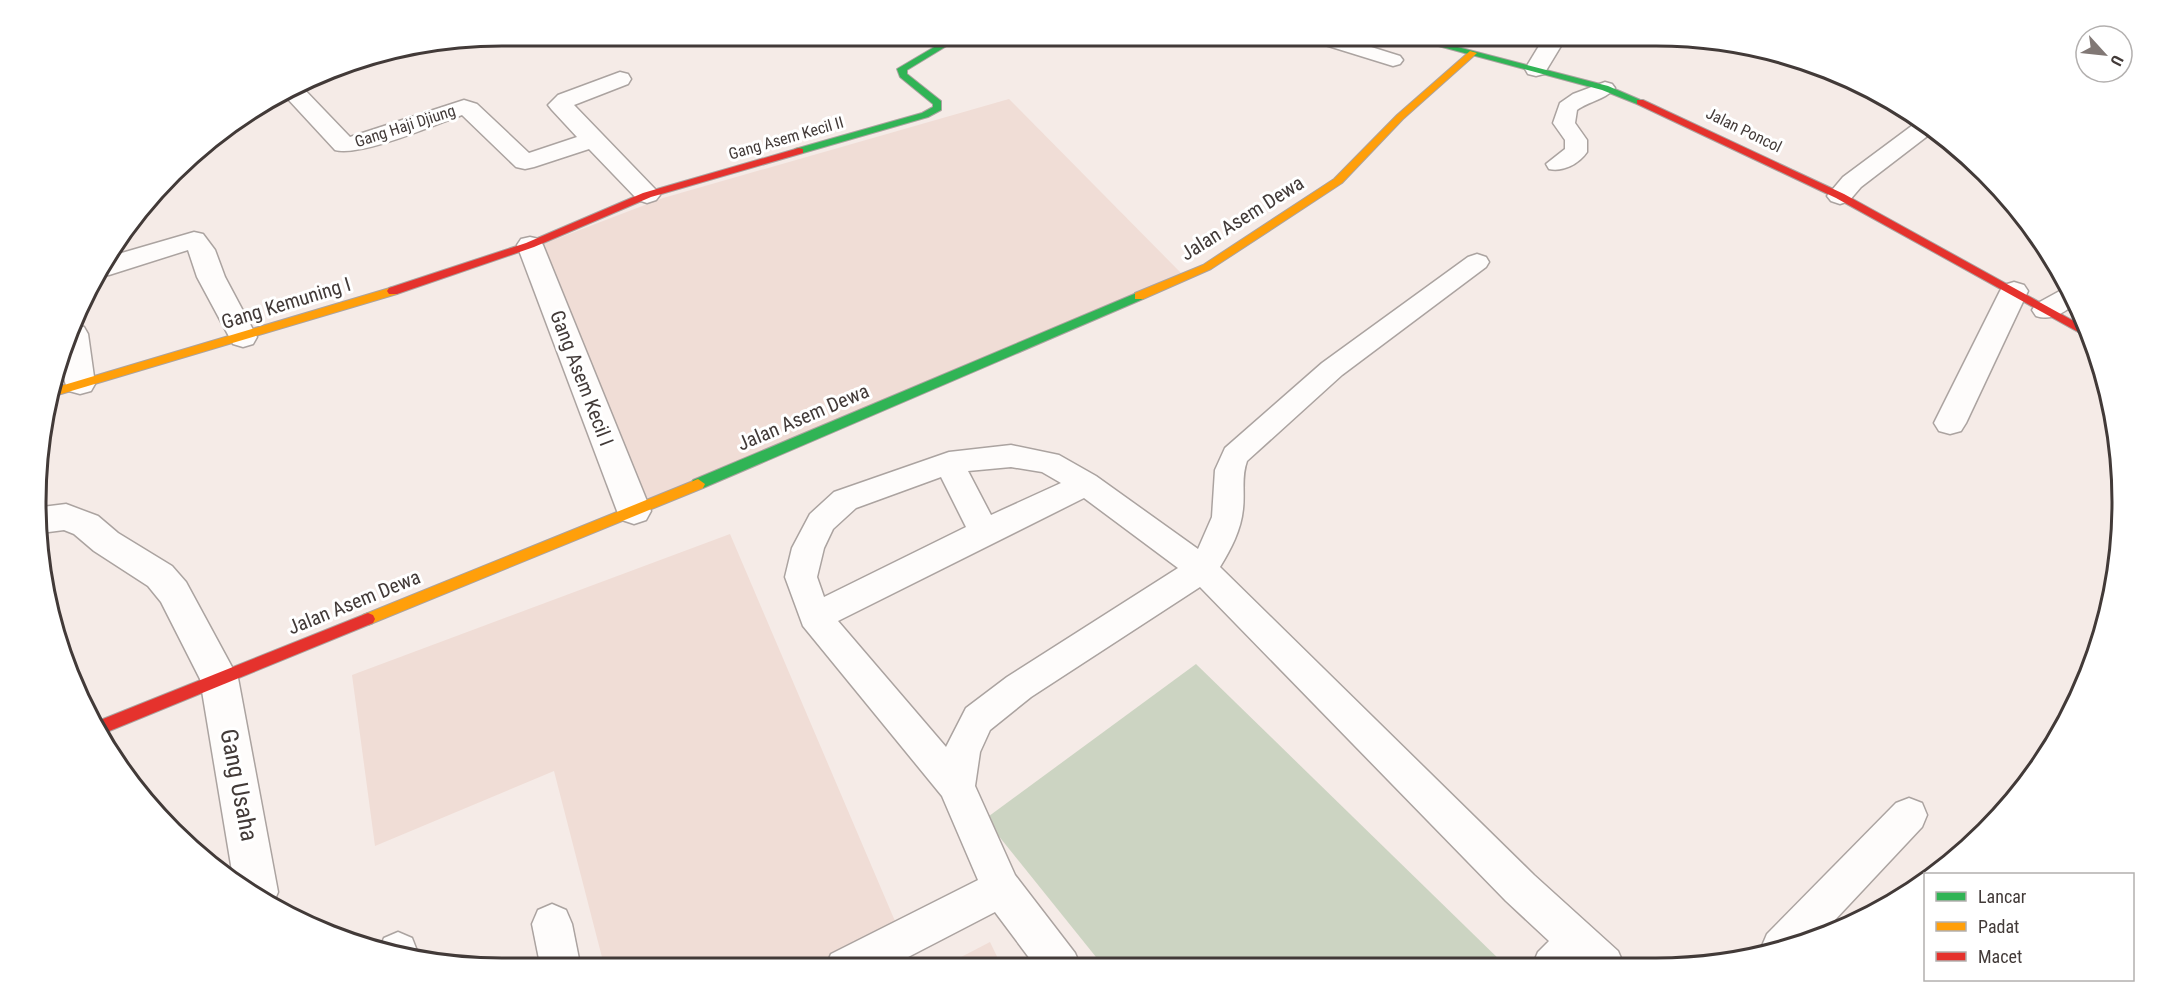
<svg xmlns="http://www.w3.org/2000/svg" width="2158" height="1005" font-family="'Roboto Condensed',sans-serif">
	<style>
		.built { fill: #f0ddd6 }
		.green { fill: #ccd4c2 }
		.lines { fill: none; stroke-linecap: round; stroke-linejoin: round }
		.lane-casing { stroke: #aba3a0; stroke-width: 3 }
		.street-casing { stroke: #aba3a0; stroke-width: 3 }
		.fast-casing { stroke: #aba3a0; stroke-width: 2 }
		.slow-casing { stroke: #aba3a0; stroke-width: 2 }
		.jam-casing { stroke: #aba3a0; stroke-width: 2 }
		.lane { fill: #fefcfb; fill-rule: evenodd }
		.street { fill: #fefcfb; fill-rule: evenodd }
		.fast { fill: #30b455; fill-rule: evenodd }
		.slow { fill: #ff9f0a; fill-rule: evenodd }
		.jam { fill: #e5322d; fill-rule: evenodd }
		.labels { text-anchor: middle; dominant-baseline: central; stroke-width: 6; stroke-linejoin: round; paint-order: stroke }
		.far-street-label { font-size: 16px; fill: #423a38; stroke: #fff }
		.street-label { font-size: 20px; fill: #423a38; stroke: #fff }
		.near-street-label { font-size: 24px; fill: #423a38; stroke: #fff }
		.rim { fill: none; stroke: #423a38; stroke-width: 3 }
	</style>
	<rect width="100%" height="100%" fill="#f5ebe7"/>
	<g class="built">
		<polygon points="1009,99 1183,275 637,505 538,246 663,198"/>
		<polygon points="730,534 915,968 605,969 554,771 375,846 352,675"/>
		<polygon points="990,942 1002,967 940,968"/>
	</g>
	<polygon class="green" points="1196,664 1506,966 1104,967 985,819"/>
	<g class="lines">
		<defs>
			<g id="lane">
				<polygon points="1306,36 1336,36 1400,56 1403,60 1400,64 1393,66 1309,40"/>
				<path d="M1605 82 1612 84 1615 88C1608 98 1588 102 1577 110L1575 123 1587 140V152C1579 164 1563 172 1549 169L1546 164 1565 149V140L1553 123 1560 103 1573 94Z"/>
				<path d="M1477 254 1486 257 1489 262 1486 267 1342 375 1247 461C1241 477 1245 492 1243 509 1241 530 1231 549 1220 567L1534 875 1618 951 1624 965 1532 966 1538 952 1549 941 1506 901 1200 587 1031 697 990 730 980 752 975 786 1015 875 1075 953 1081 967H1036L995 912 887 968H825L831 954 978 880 942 796 803 626 785 577 792 548 810 514 834 492 949 452 1011 445 1059 455 1096 476 1198 549 1212 517 1215 470 1225 448 1322 363 1468 257ZM1011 467 1042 472 1061 483 991 515 968 471ZM941 477 966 527 824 597 817 577 824 548 833 529 856 508ZM1084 498 1178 568 1007 677 966 708 946 747 838 621Z"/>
				<polygon points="1909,798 1922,803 1927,815 1922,827 1818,938 1763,953 1761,948 1767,934 1896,803"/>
				<polygon points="552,904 566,910 572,924 581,969 541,969 532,924 538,910"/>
				<polygon points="398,932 412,938 419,956 417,961 379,950 384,938"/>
			</g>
			<g id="street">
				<polygon points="1545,36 1567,36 1544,74 1536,76 1528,74 1525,69"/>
				<path d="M620 72 628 74 631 79 628 84 574 105 656 190 660 195 656 200 647 203 638 200 589 149 534 167 525 169 516 167 462 115C434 125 361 157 335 150L286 97 279 94 298 86 302 87 350 137 464 100 477 104 529 153 577 137 552 110 548 105 558 95Z"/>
				<polygon points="1921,119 1934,131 1861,187 1849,201 1840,204 1831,201 1827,196 1843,177"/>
				<polygon points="194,232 203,234 215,250 225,277 257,337 253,344 243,347 233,344 197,277 188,250 109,275 96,277 108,257"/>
				<polygon points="530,237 539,239 543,245 651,511 646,520 634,524 622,520 617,511 517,245 521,239"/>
				<polygon points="2014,282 2024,285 2028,291 1966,423 1961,431 1950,434 1939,431 1934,423 2000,291 2004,285"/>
				<path d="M2067 287 2076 304C2062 313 2052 321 2036 316L2032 310 2036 304Z"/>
				<path d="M77 325 84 327 88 334 95 384 91 391 80 394 69 391C56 369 69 347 77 325Z"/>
				<polygon points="66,504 98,516 118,533 172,566 186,582 232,667 238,678 278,892 274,902 233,877 200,679 161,602 148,586 94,551 74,534 64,530 41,533 42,507"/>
			</g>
			<g id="fast">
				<polygon points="953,36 963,36 907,70 907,74 941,101 941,110 928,117 803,153 795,153 795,149 922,113 933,107 933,104 900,77 897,69"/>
				<polygon points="1401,36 1415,36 1608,86 1645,102 1637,104 1602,90"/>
				<polygon points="1139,292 1145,296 1143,299 703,488 693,488 691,484 693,480"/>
			</g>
			<g id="slow">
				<polygon points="1470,51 1477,53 1403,119 1342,183 1211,269 1143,299 1135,299 1135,293 1203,265 1334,179 1397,115"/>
				<polygon points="393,287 397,288 397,294 51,397 54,388"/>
				<polygon points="698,479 705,484 703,488 373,623 368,625 363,623 361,619 363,615"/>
			</g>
			<g id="jam">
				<polygon points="1637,100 1643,100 1844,194 2088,329 2091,339 1836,198 1637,104"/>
				<polygon points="799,148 803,149 803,153 651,197 534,247 397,294 389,294 387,291 389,288 526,243 643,193"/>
				<polygon points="368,613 373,615 375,619 373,623 102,734 98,735 93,723"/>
			</g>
		</defs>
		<use href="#lane" class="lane-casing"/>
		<use href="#street" class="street-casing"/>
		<use href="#fast" class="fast-casing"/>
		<use href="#slow" class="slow-casing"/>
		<use href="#jam" class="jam-casing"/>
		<use href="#lane" class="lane"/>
		<use href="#street" class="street"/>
		<use href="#fast" class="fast"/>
		<use href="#slow" class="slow"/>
		<use href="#jam" class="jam"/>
	</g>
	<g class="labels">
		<g class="far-street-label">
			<text transform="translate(405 126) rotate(-18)">Gang Haji Djiung</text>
			<text transform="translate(1744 130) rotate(26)">Jalan Poncol</text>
			<text transform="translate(786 138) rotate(-16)">Gang Asem Kecil II</text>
		</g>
		<g class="street-label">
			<text transform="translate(1242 218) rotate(-32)">Jalan Asem Dewa</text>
			<text transform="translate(286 303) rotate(-17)">Gang Kemuning I</text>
			<text transform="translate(582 378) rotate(69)">Gang Asem Kecil I</text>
			<text transform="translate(803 417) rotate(-23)">Jalan Asem Dewa</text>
			<text transform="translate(354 602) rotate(-22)">Jalan Asem Dewa</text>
		</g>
		<g class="near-street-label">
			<text transform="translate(239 785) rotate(79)">Gang Usaha</text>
		</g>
	</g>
	<path d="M0 0H2158V1005H0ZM502 46H1656A456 456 0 0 1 2112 502V502A456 456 0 0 1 1656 958H502A456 456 0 0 1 46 502V502A456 456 0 0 1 502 46Z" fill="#fff" fill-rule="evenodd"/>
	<path class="rim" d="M502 46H1656A456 456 0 0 1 2112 502V502A456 456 0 0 1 1656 958H502A456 456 0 0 1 46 502V502A456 456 0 0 1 502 46Z"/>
	<rect x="1924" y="873" width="210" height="108" fill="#ffffff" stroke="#b3b0af" stroke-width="1.5"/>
	<rect x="1936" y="892" width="30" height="9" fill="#30b455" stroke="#b3b0af" stroke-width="1.5"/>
	<text x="1978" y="903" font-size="18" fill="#423a38">Lancar</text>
	<rect x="1936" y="922" width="30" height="9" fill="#ff9f0a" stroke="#b3b0af" stroke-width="1.5"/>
	<text x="1978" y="933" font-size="18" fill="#423a38">Padat</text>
	<rect x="1936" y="952" width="30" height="9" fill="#e5322d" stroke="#b3b0af" stroke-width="1.5"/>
	<text x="1978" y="963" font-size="18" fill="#423a38">Macet</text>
	<g transform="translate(2104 54) rotate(117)"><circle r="28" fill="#ffffff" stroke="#b3b0af" stroke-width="1.5"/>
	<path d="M0-4.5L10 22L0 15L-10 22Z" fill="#817875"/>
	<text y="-9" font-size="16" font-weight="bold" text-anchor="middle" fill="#423a38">U</text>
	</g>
</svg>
